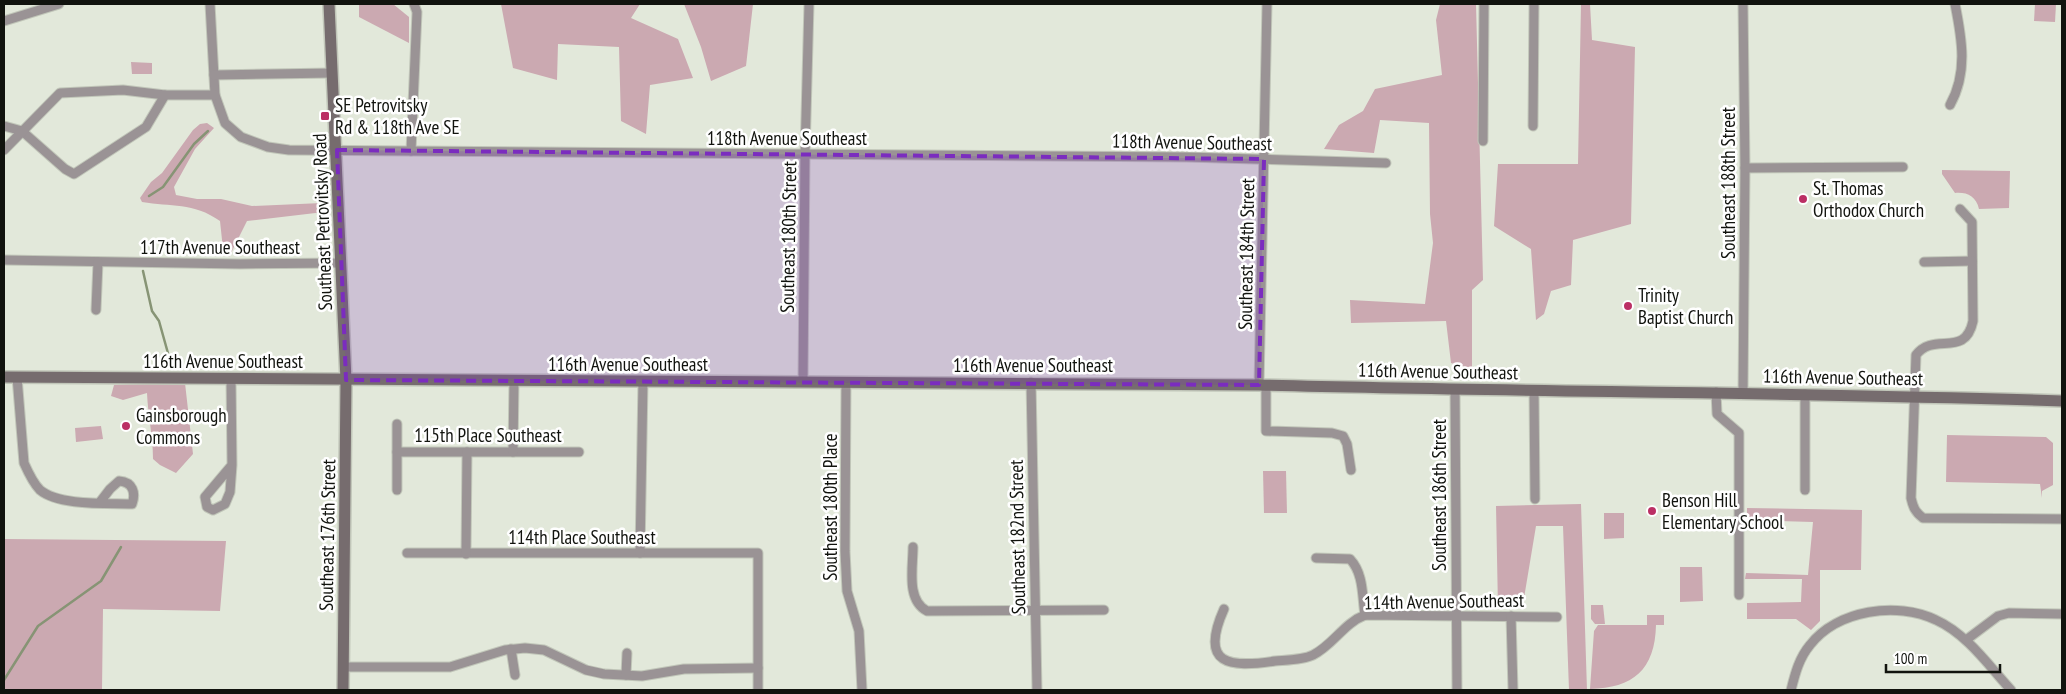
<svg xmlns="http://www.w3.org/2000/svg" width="2066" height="694" font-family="'PT Sans Narrow',sans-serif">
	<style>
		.green { fill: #cba9b1 }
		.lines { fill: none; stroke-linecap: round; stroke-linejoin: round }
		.stream { stroke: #879475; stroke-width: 2.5 }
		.street-casing { stroke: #c1c6b9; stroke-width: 11 }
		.secondary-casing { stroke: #c1c6b9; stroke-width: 14 }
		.street { stroke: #9a9395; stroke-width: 9 }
		.secondary { stroke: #766c6e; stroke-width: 11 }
		.marked { fill: #7b2cbf; fill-opacity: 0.2; stroke: #7b2cbf; stroke-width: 4; stroke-dasharray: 10 6; stroke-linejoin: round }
		.poi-dot { fill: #bb2f64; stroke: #fff; stroke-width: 2 }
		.labels { text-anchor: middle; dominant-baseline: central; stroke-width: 5; stroke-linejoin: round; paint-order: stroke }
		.poi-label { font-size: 19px; fill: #11130e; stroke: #fff; text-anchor: start }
		.street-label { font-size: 19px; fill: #11130e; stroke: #fff }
	</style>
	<rect width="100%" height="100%" fill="#e2e8da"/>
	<g class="green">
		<polygon points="359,4 393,4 409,17 409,43 359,17"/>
		<polygon points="501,4 640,4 631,18 678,39 693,78 650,85 646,134 621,121 619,47 558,44 557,80 513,68"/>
		<polygon points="684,4 753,4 746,66 711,81 701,47"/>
		<polygon points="1440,4 1476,4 1483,280 1472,290 1472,369 1451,363 1446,321 1351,323 1350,300 1425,304 1433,243 1430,214 1429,123 1380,120 1374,153 1324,149 1339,125 1363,111 1375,89 1442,75 1436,20"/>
		<polygon points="1581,4 1590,4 1592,40 1635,47 1631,224 1573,240 1571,285 1551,291 1544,314 1536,320 1531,249 1494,226 1498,164 1578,164"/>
		<polygon points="2035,4 2056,4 2055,22 2034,21"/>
		<polygon points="131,62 152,63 152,74 132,74"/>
		<path d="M207 123 214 128 195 149 174 187 176 195 197 199H221L252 206 322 203 324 212 247 221 229 257 223 249 220 221C193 202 171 207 142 202L140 198 151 182 162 173 193 130 200 124Z"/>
		<path d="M1942 170 2010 171 2009 208 1979 209C1976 196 1967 192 1955 193L1942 174Z"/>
		<path d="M185 383 193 454 176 473 160 465 153 459C153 435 148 417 147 393L123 400 111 396 114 385Z"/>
		<polygon points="101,426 103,439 76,442 75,428"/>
		<polygon points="1947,435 2046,437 2053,443 2053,485 2042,491 2042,498 2040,484 1946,482"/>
		<polygon points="1263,471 1286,471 1287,513 1264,513"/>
		<polygon points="1581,504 1587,690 1569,690 1563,526 1536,526 1523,604 1498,608 1496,506"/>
		<polygon points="1747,508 1862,510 1861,570 1820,570 1820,621 1811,630 1796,619 1747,619 1747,603 1801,602 1802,579 1745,579 1746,573 1808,575 1813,522 1747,520"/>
		<polygon points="1604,513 1624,513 1624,538 1604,539"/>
		<polygon points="4,539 226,541 220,611 103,609 102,690 4,690"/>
		<polygon points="1680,567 1702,567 1703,601 1680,602"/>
		<polygon points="1591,605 1603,605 1605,624 1595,624 1591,619"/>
		<path d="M1647 615H1664V625H1656C1655 670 1633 688 1590 689L1594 631 1598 625H1647Z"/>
	</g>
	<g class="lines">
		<g class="stream">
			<polyline points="149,196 163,187 194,144 208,131"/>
			<polyline points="143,271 152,311 159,321 171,364"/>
			<polyline points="4,680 38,626 101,581 121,547"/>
		</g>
		<defs>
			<g id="street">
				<polyline points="210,4 215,95 225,123 241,137 268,147 289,150 411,151 1187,157 1386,163"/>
				<polyline points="1743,4 1745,168 1743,393"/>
				<polyline points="4,21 59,4"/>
				<polyline points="214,75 332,73"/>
				<path d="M1950 105C1968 73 1962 39 1955 4"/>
				<polyline points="4,126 22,131 65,169 74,174 146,127 165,95"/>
				<polyline points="1533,126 1534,4"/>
				<polyline points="1483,141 1484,4"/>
				<polyline points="4,150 60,93 123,90 165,95 215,95"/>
				<polyline points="411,151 417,12 414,4"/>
				<polyline points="1745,168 1903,167"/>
				<path d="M1960 209 1972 222 1973 321C1965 359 1934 331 1916 355L1911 498C1913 507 1915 512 1923 518L2062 519"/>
				<polyline points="4,260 240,264 341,263"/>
				<polyline points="1924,262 1972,261"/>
				<polyline points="96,310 98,262"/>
				<path d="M17 377 24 463C28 472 33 483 40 490 59 506 108 503 132 504 136 493 133 482 119 481L110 489 100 502"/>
				<polyline points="231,379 232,465 205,497 207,507 213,510 225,504 230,492 232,465"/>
				<polyline points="803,381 805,154 809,4"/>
				<polyline points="846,382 845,551 847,591 859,631 862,690"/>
				<polyline points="1031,382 1037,690"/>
				<polyline points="1259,385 1267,4"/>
				<polyline points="1266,385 1266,431 1332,433 1343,436 1347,444 1351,470"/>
				<polyline points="1455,390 1457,690"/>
				<polyline points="1534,391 1535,499"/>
				<polyline points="1716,392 1717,414 1739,433 1739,595"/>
				<polyline points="1805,394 1805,490"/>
				<polyline points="397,452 579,452"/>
				<polyline points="513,452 514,381"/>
				<polyline points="397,490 397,424"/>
				<path d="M913 547C913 568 906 600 927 611L1104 610"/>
				<polyline points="407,553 758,553 758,690"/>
				<polyline points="640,553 643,381"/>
				<polyline points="466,554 467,452"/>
				<path d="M1316 558 1350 559C1364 574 1362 596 1365 615"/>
				<path d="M1224 609C1199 665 1229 668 1275 661 1287 660 1303 660 1313 655 1333 645 1344 623 1365 615L1557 617"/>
				<polyline points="1511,616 1513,690"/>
				<polyline points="1966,640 1998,616 2009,613 2062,614"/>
				<polyline points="511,649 515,675"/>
				<polyline points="344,667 450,667 505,650 525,648 544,650 586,670 604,674 642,676 684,669 758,668"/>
				<polyline points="626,675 627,653"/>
				<path d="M1791 690C1795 674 1799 658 1810 645 1837 610 1897 601 1936 620 1967 634 1989 666 2011 690"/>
			</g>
			<g id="secondary">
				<polyline points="329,4 346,380 343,690"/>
				<path d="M4 377 1259 385C1527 392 1795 392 2062 401"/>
			</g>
		</defs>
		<use href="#street" class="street-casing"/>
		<use href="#secondary" class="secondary-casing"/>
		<use href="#street" class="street"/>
		<use href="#secondary" class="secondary"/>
	</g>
	<path class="marked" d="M337 150 1264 159 1259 385 346 380Z"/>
	<g class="poi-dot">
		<rect x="320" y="111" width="10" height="10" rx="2.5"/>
		<circle cx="1803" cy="199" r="5"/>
		<circle cx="1628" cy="306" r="5"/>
		<circle cx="126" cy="426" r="5"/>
		<circle cx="1652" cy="511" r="5"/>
	</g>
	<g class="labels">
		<g class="poi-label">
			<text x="335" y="105">SE Petrovitsky<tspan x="335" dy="22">Rd &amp; 118th Ave SE</tspan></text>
			<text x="1813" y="188">St. Thomas<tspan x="1813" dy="22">Orthodox Church</tspan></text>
			<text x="1638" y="295">Trinity<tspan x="1638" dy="22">Baptist Church</tspan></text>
			<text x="136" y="415">Gainsborough<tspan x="136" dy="22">Commons</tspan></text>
			<text x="1662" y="500">Benson Hill<tspan x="1662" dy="22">Elementary School</tspan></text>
		</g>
		<g class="street-label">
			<text x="787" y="138">118th Avenue Southeast</text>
			<text transform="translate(1192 142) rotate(1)">118th Avenue Southeast</text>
			<text transform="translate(1728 183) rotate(-90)">Southeast 188th Street</text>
			<text transform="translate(322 222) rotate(-92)">Southeast Petrovitsky Road</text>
			<text transform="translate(788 237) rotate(-89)">Southeast 180th Street</text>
			<text x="220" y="247">117th Avenue Southeast</text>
			<text transform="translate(1246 254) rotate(-89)">Southeast 184th Street</text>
			<text x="223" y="361">116th Avenue Southeast</text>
			<text x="628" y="364">116th Avenue Southeast</text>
			<text x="1033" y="365">116th Avenue Southeast</text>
			<text transform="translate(1438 371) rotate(1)">116th Avenue Southeast</text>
			<text transform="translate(1843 377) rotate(1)">116th Avenue Southeast</text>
			<text x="488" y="435">115th Place Southeast</text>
			<text transform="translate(1439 495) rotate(-90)">Southeast 186th Street</text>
			<text transform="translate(830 507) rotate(-90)">Southeast 180th Place</text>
			<text transform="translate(327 535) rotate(-89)">Southeast 176th Street</text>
			<text x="582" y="537">114th Place Southeast</text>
			<text transform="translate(1017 537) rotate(-91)">Southeast 182nd Street</text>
			<text transform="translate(1444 601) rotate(-1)">114th Avenue Southeast</text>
		</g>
	</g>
	<rect width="2066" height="694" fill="none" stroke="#11130e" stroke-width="10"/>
	<path d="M1886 664v8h114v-8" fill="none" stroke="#11130e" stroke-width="2.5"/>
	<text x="1894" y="664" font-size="15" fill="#11130e" stroke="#ffffff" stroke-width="4" paint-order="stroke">100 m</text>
</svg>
